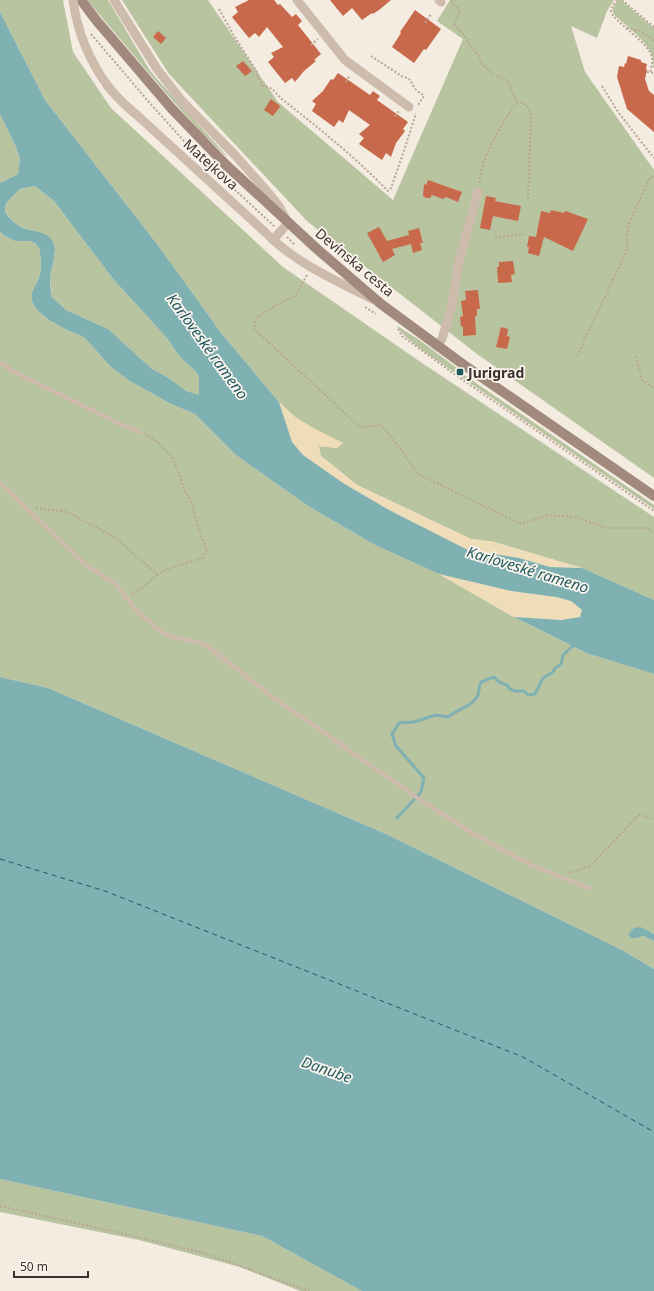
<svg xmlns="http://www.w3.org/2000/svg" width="654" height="1291" font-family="'Noto Sans',sans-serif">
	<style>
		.green { fill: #b8c4a0 }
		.sand { fill: #efdcb8 }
		.water { fill: #7fb0b2; fill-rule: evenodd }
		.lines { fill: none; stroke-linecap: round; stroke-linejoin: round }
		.stream { stroke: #7fb0b2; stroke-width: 3 }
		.ferry { stroke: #1f5a5e; stroke-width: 1; stroke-dasharray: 5 4; stroke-linecap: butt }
		.building { fill: #c8694b }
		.path { stroke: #b9a596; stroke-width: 2; stroke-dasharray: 2 2; stroke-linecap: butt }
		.lane { stroke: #cdbbac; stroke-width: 4.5 }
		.street { stroke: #cdbbac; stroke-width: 9 }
		.secondary { stroke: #a18a7d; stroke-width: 10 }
		.street-bridge { stroke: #cdbbac; stroke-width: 9 }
		.poi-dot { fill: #1f5a5e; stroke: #fbf5ee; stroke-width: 1.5 }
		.labels { text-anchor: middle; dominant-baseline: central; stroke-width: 3.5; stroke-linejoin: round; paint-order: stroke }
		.street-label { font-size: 14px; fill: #3b302b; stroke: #fbf5ee }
		.poi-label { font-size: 14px; font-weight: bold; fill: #3b302b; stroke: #fbf5ee; text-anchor: start }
		.water-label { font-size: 15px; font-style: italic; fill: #1f5a5e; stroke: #fbf5ee }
	</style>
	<rect width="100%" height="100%" fill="#f4ebe1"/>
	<g class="green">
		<polygon points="0,0 63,0 73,52 111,108 283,267 422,363 654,517 654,600 582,568 494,542 471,539 357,485 321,456 318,446 337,448 343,443 313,428 295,417 279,402 222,334 157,244 45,100 0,12"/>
		<polygon points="87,0 108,0 149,69 157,79 226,155 227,157 200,131 165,92"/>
		<polygon points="122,0 208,0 278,102 393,200 463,39 437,21 450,0 614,0 607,11 597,38 571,26 585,72 654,170 654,478 477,354 308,222 169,74"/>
		<path d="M618 0H621L654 28V68L652 67C653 65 654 63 653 61 653 46 626 25 615 16 610 9 614 6 618 0Z"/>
		<polygon points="0,114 15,145 20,160 18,174 0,183"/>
		<path d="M35 186 54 201 114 280 167 338 179 356 197 373 199 377V396L186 391 167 377 152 369 108 329 66 310 52 297 50 279 55 253 44 234C25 229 17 228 5 212L6 203 20 189Z"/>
		<polygon points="0,231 3,235 15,241 30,241 35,243 39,248 41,259 41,270 39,278 32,292 32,301 37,310 49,320 67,330 84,337 110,366 128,380 171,404 195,414 236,455 308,506 375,545 439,574 514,617 586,653 654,674 654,934 641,927 637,938 643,936 654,941 654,969 622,950 386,834 48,688 0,677"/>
		<path d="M397 326 418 339 457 368 454 372C440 362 404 340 397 326Z"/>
		<polygon points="463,374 654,505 654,509 461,377"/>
		<polygon points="0,1179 262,1236 362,1291 300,1291 240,1267 139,1240 0,1212"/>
	</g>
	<g class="sand">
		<polygon points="279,402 295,417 313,428 343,443 337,448 319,446 321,456 357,485 471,539 494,542 582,568 550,567 519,558 468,550 389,510 343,483 303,455 292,442"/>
		<polygon points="439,574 511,591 556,597 571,601 582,610 580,617 561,620 514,617"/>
	</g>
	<g class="water">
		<path d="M0 12 45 100 157 244 222 334 279 402 292 442 303 455 343 483 389 510 468 550 519 558 550 567 582 568 654 600V674L586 653 514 617 561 620 580 617 582 610 571 601 556 597 511 591 439 574 375 545 308 506 236 455 195 414 171 404 128 380 110 366 84 337 67 330 49 320 37 310 32 301V292L39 278 41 270V259L39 248 35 243 30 241H15L3 235 0 231V183L18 174 20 159 15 145 0 114ZM35 186 54 201 114 280 167 338 179 356 197 373 199 377V395L186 391 167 377 152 369 108 329 66 310 52 297C51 291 50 285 50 279 51 267 58 253 53 242 49 231 32 232 23 228 15 224 10 219 5 212L6 203 20 189Z"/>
		<polygon points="0,677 48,688 386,834 622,950 654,969 654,1291 362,1291 262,1236 0,1179"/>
		<polygon points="641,927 654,934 654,941 643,936 637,938 631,938 628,934 634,928"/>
	</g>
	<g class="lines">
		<path class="stream" d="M397 818 421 792 424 778 396 746 392 734 399 723 414 722 436 715 448 717C457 709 470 708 477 697 480 693 478 687 481 682L494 677 499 682 507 685 510 689 515 691H524L528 695 535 694 543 678 553 672 555 668 561 664 563 655 575 644"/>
		<polyline class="ferry" points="0,859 105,891 523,1057 654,1132"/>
	</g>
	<g class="building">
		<polygon points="249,0 274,0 278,5 280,4 292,17 296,14 302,21 298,25 321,54 314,60 316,61 304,71 295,82 292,78 285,83 268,62 274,57 271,53 283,47 267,27 259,37 255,33 249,38 232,17 238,12 235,7"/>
		<polygon points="330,0 391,0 379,10 373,14 372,13 362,20 352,8 343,16"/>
		<polygon points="415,10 441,29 426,50 424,49 414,63 392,47 401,33 400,32"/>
		<polygon points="158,31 166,38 161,44 153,37"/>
		<polygon points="628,56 641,60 641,62 647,64 646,69 647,70 645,79 649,91 654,95 654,132 627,109 617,77 619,66 624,67 625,63 626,64"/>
		<polygon points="243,61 252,71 245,76 236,66"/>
		<polygon points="338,73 370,95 373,91 380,96 377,100 408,122 403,129 405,131 396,143 391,157 386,153 382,160 359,144 364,138 359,134 370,125 349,110 343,123 339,120 334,127 312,111 316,104 312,101 323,91 331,79 333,80"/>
		<polygon points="271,99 279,105 280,107 273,116 264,110"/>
		<polygon points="428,180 462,192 458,202 446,197 443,199 432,195 430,198 426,198 423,196 424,184 426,185"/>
		<polygon points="486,196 496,198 495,201 521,206 518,221 493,216 490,230 480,228"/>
		<polygon points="551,210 564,213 565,211 588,219 573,251 544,237 539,256 528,253 529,247 527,247 529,236 536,237 541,211 550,213"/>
		<polygon points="379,227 387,241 409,235 408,231 419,228 423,243 420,243 422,250 413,253 411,244 392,249 395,255 383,262 367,233"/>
		<polygon points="513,261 515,274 511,275 512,282 498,283 497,267 499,267 499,262"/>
		<polygon points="478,290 480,309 477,309 477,316 475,316 476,335 463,336 463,326 461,327 460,317 463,316 461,301 466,300 465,291"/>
		<polygon points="501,327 508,329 507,336 510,337 507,349 496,347"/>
	</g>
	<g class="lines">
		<g class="path">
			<path d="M617 0C615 3 611 6 611 11 612 21 648 41 652 57 653 62 651 68 650 73"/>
			<polyline points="622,0 654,27"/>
			<polyline points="451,1 460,11 454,24 468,40 469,44 480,57 481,63 494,75 508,81 517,103"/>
			<path d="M219 9 233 34 257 72 258 78 263 86C274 87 275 94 283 100 319 128 356 158 388 191L391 188 405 148 416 113"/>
			<polyline points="425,23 432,13"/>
			<polyline points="627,28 642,32 654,41"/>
			<polyline points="91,34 148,101 193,151 274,226"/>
			<polyline points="311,45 318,39"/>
			<path d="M371 56 403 77C411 78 410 81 414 87 416 91 421 93 424 96L418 105"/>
			<polyline points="647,72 654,73"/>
			<polyline points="346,82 350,75"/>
			<polyline points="602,86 618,112 654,158"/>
			<polyline points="395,116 399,111"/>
			<path d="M479 183C484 152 497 133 513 107 521 98 528 105 531 114L528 200"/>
			<polyline points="287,237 293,243 294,245"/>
			<polyline points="495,238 524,234"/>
			<polyline points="307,275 295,296 273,307 256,318 254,329 360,427 381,425 400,448 418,474 521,524 548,515 576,517 606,528 647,528 654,533"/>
			<polyline points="365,307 376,314"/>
			<polyline points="398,329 402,336 457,376 654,511"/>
			<polyline points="577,356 628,248 626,239 630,221 649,179 654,175"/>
			<polyline points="636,356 642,380 654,388"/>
			<polyline points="36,508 67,512 98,528 118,540 158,575"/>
			<path d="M131 594C143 590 151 578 162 572 174 565 189 563 202 558L207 550 199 531 191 501 185 491 175 463 168 452 159 443 145 434"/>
			<polyline points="569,873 590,866 639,815 654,819"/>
			<polyline points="0,1206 138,1237 207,1254 309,1291"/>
		</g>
		<g class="lane">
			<polyline points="0,363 13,371 120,424 140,432"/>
			<polyline points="0,483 86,565 116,584 135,609 160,631 168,636 201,643 211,649 270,695 426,804 474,834 531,865 591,889"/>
		</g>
		<g class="street">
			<polyline points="114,0 157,69 182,101 234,154 266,190 279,206 288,223 273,240"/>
			<polyline points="297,0 345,60 409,107"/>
			<polyline points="439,0 441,2"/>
			<path d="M269 236C298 264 335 280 372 299"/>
			<polyline points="437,346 442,339 452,305 459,261 478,192"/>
		</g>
		<polyline class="secondary" points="81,0 96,20 172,109 225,164 317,249 381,304 464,365 654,496"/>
		<path class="street-bridge" d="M73 0C77 30 89 60 107 85 116 97 127 107 138 116L266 233"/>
	</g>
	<rect class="poi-dot" x="456" y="368" width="8" height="8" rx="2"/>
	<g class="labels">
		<g class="street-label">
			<text transform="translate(211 164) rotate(42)">Matejkova</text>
			<text transform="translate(355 262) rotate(40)">Devínska cesta</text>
		</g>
		<g class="poi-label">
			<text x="468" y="372">Jurigrad</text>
		</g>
		<g class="water-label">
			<text transform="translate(208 346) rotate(54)">Karloveské rameno</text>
			<text transform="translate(528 569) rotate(17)">Karloveské rameno</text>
			<text transform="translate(327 1069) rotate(19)">Danube</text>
		</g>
	</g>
	<path d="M14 1271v6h74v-6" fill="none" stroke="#3b302b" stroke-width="2"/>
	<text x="20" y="1271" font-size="12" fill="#3b302b" stroke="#fbf5ee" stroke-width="3" paint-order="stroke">50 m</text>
</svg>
